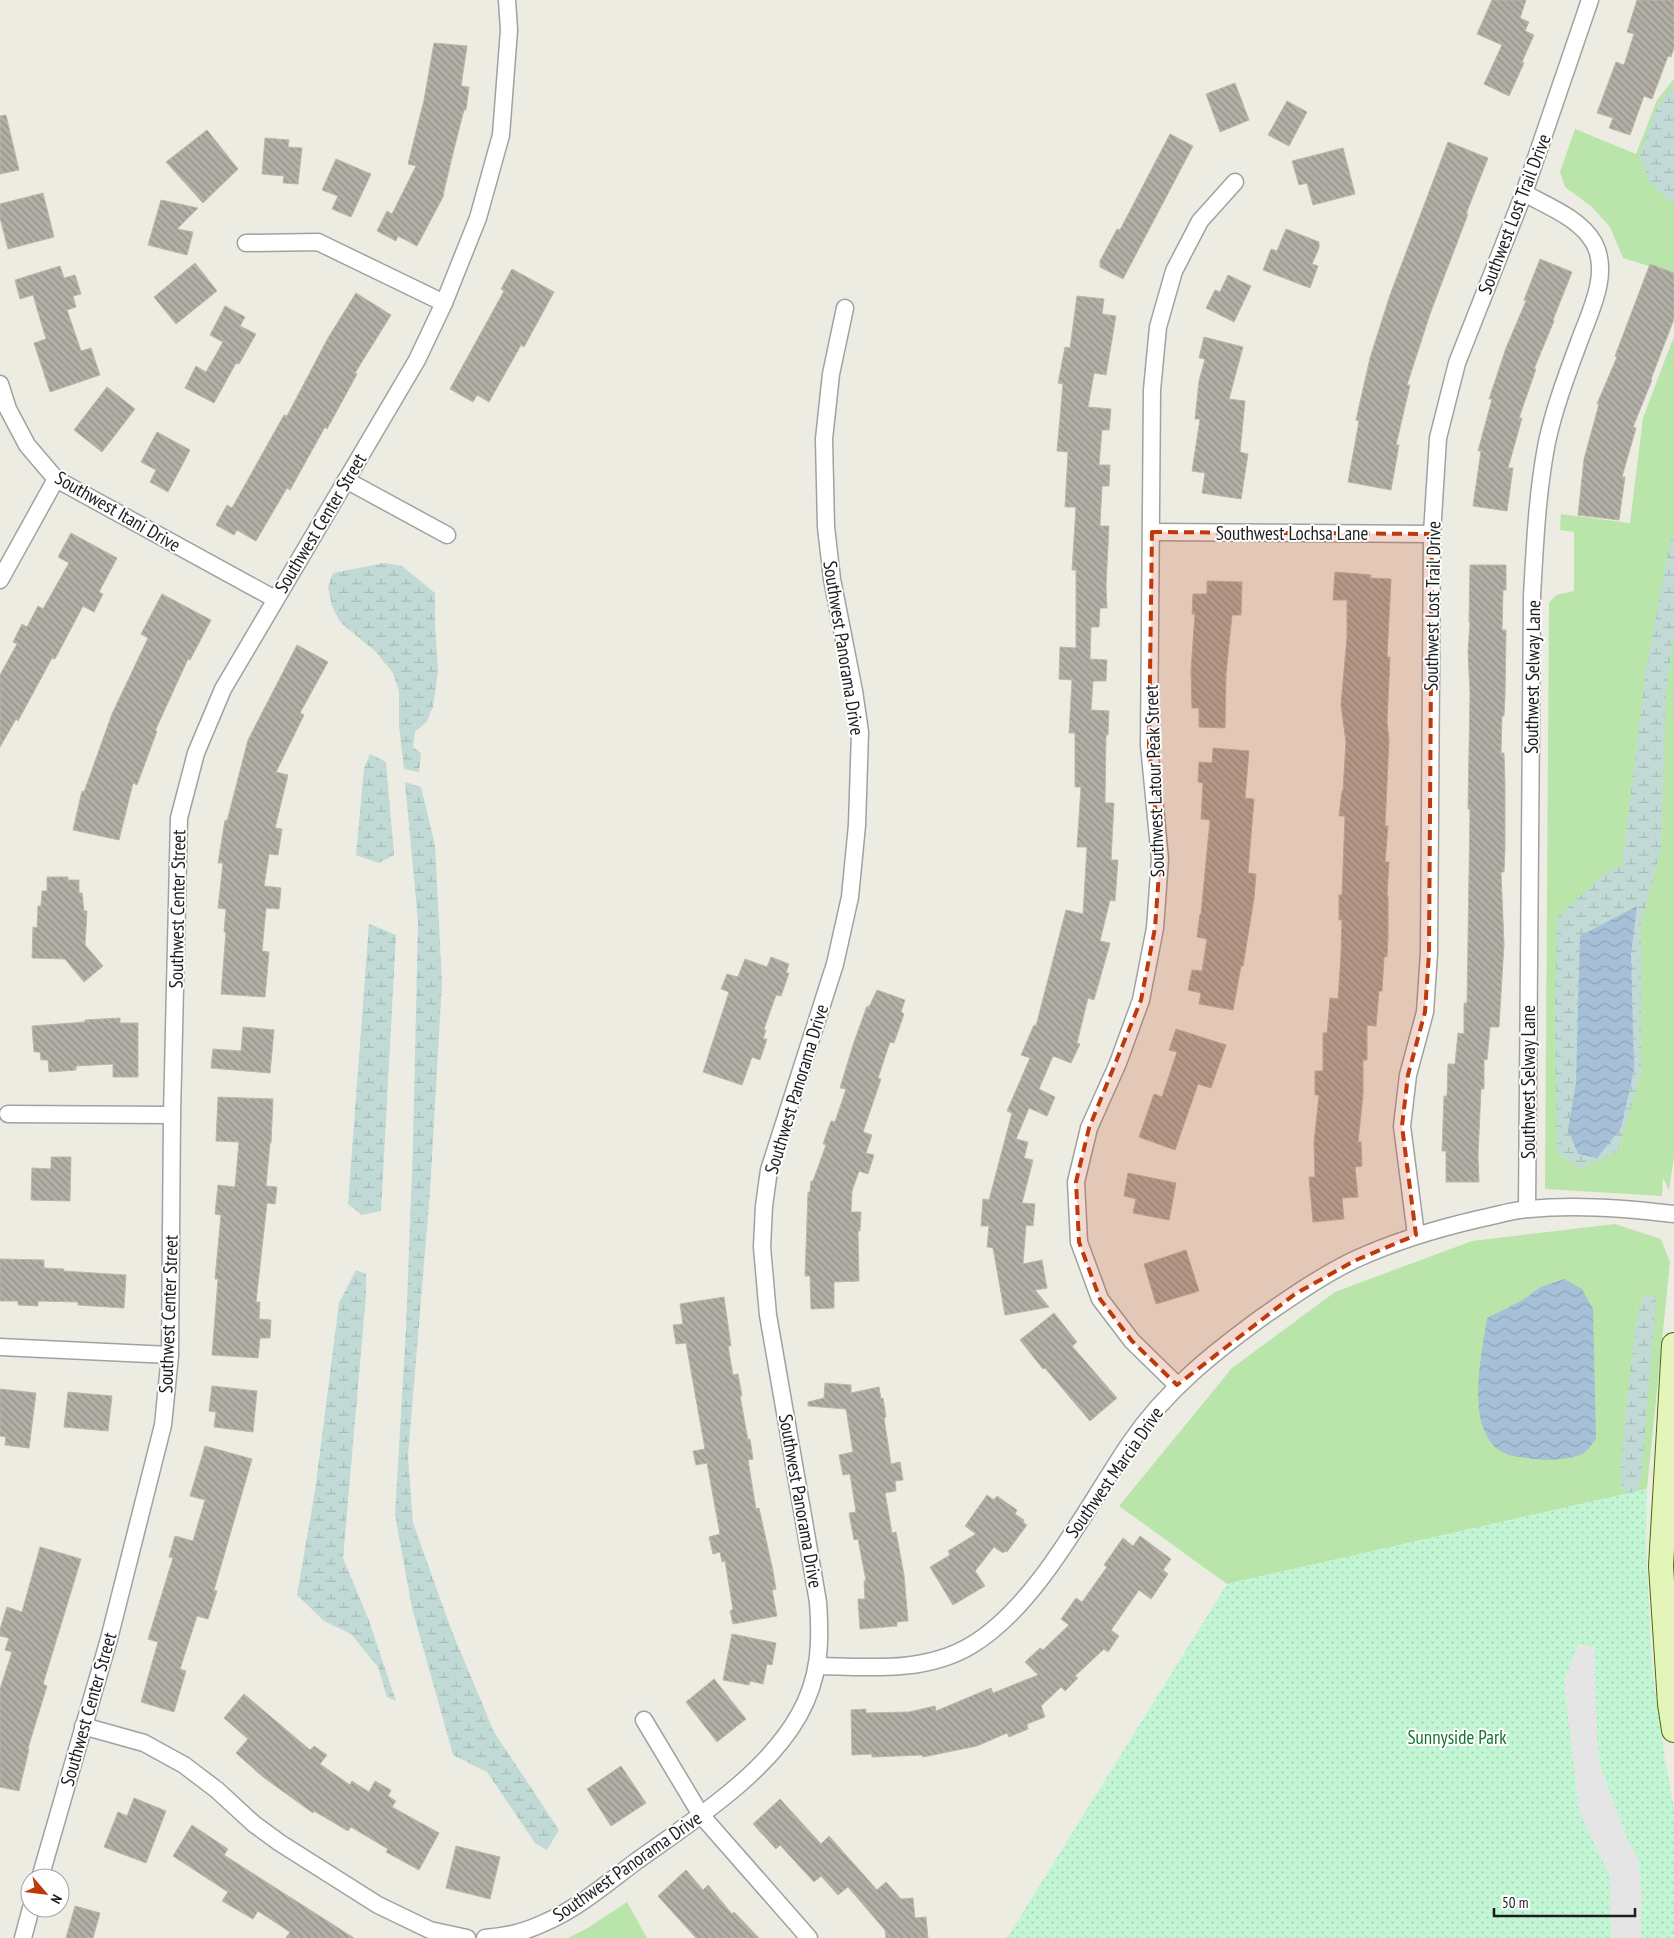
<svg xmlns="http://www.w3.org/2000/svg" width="1674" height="1938" font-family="'PT Sans Narrow',sans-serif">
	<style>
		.grass { fill: #b9e5ab }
		.wetland { fill: url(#wetland-marsh) }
		.park { fill: url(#park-dots) }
		.parking { fill: #e5e5e5 }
		.water { fill: url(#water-waves) }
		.building { fill: url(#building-back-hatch); stroke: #beb7a6 }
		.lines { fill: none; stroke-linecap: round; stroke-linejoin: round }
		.street-casing { stroke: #a1a1a1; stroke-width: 19 }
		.secondary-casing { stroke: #496c0b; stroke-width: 26 }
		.street { stroke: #fff; stroke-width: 16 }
		.secondary { stroke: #e3f5b9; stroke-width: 24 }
		.marked { fill: #bd3a0d; fill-opacity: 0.2; stroke: #bd3a0d; stroke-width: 4; stroke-dasharray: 10 6; stroke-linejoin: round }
		.labels { text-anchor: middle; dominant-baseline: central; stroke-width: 4; stroke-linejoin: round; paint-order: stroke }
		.street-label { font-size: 19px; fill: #1d1d1d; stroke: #fff }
		.park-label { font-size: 19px; fill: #127333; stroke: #fff }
	</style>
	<defs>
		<pattern id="wetland-marsh" width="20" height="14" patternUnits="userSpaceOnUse" patternTransform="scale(1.25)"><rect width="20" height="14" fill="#c1dad5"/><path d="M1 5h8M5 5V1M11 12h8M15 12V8" fill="none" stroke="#a5bbb6"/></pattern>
		<pattern id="park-dots" width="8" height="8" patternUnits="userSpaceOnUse" patternTransform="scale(1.25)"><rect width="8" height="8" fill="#c2f5d3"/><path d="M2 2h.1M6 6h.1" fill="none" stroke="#a6d2b5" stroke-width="1.8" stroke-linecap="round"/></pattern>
		<pattern id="water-waves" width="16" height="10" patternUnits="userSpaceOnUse" patternTransform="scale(1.25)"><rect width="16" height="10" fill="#a6c0d8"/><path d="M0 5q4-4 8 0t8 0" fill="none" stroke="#8ea5b9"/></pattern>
		<pattern id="building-back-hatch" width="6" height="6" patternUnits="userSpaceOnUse" patternTransform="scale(1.25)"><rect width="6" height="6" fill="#b2afa6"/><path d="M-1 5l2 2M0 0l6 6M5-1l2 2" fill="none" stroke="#908e87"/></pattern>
	</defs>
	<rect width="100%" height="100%" fill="#edece3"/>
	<g class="grass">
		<polygon points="1674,79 1674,274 1623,258 1610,227 1592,207 1565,187 1560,172 1575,129 1636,154 1657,100"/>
		<polygon points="1674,336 1674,1157 1669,1190 1663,1178 1662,1196 1545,1189 1549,603 1556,595 1574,591 1574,532 1560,530 1561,514 1630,523 1643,418"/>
		<polygon points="1615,1224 1661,1239 1670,1262 1647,1489 1227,1584 1119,1506 1232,1368 1335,1292 1472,1241"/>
		<polygon points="627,1902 647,1938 568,1938 586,1929"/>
	</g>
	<g class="wetland">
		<polygon points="1674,85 1674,202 1671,202 1650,183 1640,155 1657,107"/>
		<polygon points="1671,539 1674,540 1674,636 1666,690 1661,848 1641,925 1641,1073 1618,1151 1580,1169 1557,1152 1555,1014 1557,918 1601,876 1622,865 1646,669"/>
		<polygon points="384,563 402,566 435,593 435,624 438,672 433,707 426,723 415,731 413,747 421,753 419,772 404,769 399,726 399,692 393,673 376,652 340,622 332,606 328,587 333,573"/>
		<polygon points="370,754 386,762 394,855 379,863 356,855 364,768"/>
		<polygon points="405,782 421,787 435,845 442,983 430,1192 408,1456 413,1523 451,1629 494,1732 559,1830 547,1850 535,1843 487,1772 453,1755 412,1608 395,1515 406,1328 413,1143 418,922"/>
		<polygon points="369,924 396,935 381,1211 362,1215 348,1204"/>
		<polygon points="356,1270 366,1274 366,1295 343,1558 368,1618 396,1701 387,1697 378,1667 351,1634 324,1621 297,1595 315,1491 339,1303"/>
		<polygon points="1646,1294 1656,1296 1641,1477 1636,1496 1629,1496 1620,1482 1625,1417 1635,1332 1640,1305"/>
	</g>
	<polygon class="park" points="1647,1489 1646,1547 1652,1668 1664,1753 1674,1807 1674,1938 1007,1938 1227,1584"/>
	<polygon class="parking" points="1578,1644 1596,1647 1594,1656 1598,1752 1602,1771 1626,1836 1638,1858 1642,1894 1641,1938 1611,1938 1610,1877 1579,1811 1564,1682"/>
	<g class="water">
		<polygon points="1637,906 1631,954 1634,1070 1621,1128 1597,1158 1578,1154 1568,1129 1576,1083 1580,936"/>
		<path d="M1564 1279 1582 1289 1593 1309 1596 1439C1592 1444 1586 1453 1580 1455 1570 1459 1546 1461 1535 1459 1521 1457 1506 1457 1495 1447 1466 1419 1482 1354 1487 1318L1521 1301 1541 1287Z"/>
	</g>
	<g class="building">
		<polygon points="1492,0 1526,0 1520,18 1529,22 1525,31 1534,35 1522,62 1524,63 1509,96 1484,84 1502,45 1477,34"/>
		<polygon points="1637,0 1674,0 1674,48 1671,57 1668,56 1652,99 1644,96 1630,135 1609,128 1613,118 1597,113 1616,62 1624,65 1634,34 1627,32"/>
		<polygon points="434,43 467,46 461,86 469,87 466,110 464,110 455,145 443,195 444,195 417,246 398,236 396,241 377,231 387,211 392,214 416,166 408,164 424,100"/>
		<polygon points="1235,83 1249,120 1220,132 1206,94"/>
		<polygon points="1287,101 1307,112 1289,146 1268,135"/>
		<polygon points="6,115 19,170 0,174 0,116"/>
		<polygon points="207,130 238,169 203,203 166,162"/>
		<polygon points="1170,134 1193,146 1123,279 1100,267 1100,261 1117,229 1120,230"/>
		<polygon points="265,138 289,140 288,147 302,148 298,184 283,183 284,176 262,174"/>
		<polygon points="1448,142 1488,158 1466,214 1468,214 1430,314 1407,385 1410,385 1396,445 1399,445 1391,490 1348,482 1359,421 1356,420 1370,358 1390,295"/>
		<polygon points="1343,148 1355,194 1313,205 1307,183 1299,185 1292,161"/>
		<polygon points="336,159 371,174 351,217 332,209 338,196 322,190"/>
		<polygon points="43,193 54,237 8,249 0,218 0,204"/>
		<polygon points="161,200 198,208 177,229 193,232 187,255 148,245"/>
		<polygon points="1286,229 1319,242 1319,248 1312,264 1318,266 1310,288 1263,270 1271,249 1277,251"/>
		<polygon points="1540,259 1572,272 1553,320 1554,321 1534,369 1536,369 1519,418 1522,418 1508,468 1513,468 1507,511 1473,506 1481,451 1478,451 1492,399 1489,399 1506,348 1526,301 1524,300"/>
		<polygon points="195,263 217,291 176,324 154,297"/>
		<polygon points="1650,264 1674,273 1674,319 1651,379 1652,380 1633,427 1636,428 1622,477 1625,477 1619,520 1578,515 1584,459 1599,404 1597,404 1617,357 1615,356"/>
		<polygon points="60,266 64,278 75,275 81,294 73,296 76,307 67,310 81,351 91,348 100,375 50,392 34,343 46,339 33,295 20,299 15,280"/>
		<polygon points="512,269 554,292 524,347 521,345 489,402 477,395 473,402 450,389 504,291 501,289"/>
		<polygon points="1228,275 1251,286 1234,322 1206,308 1215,290 1220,292"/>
		<polygon points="356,293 391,315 355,373 357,374 327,429 325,427 290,490 287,488 256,541 237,530 234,535 216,525 227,505 232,508 284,415 287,416 328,338"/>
		<polygon points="1077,296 1104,299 1102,314 1116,316 1106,375 1094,373 1088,407 1111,409 1109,430 1102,430 1099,465 1110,465 1109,486 1102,486 1100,526 1109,526 1106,586 1107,608 1100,608 1099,627 1091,627 1090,659 1107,660 1106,681 1093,681 1091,710 1109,711 1108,735 1106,735 1105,803 1114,803 1111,860 1118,860 1115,901 1110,900 1100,941 1110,943 1094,1000 1088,998 1077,1043 1080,1044 1071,1063 1053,1056 1039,1089 1055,1097 1047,1116 1029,1108 1016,1139 1028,1142 1024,1158 1033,1160 1022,1203 1035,1204 1033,1226 1026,1225 1023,1264 1042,1260 1047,1288 1035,1290 1049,1307 1005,1315 993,1248 987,1247 989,1226 981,1226 983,1199 989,1200 1012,1113 1007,1111 1030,1058 1021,1055 1034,1025 1036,1026 1066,910 1083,914 1087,847 1077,847 1081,787 1075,787 1075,733 1069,733 1072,680 1059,679 1060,647 1076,648 1076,570 1072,570 1076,507 1065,507 1068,452 1057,451 1063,384 1058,383 1065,347 1070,348"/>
		<polygon points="225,306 245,317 240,326 256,334 239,364 236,363 214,403 185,388 196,366 206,372 223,342 210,335"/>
		<polygon points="1204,337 1243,347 1229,399 1245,401 1240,452 1248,454 1241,499 1202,493 1205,473 1192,471 1200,419 1195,419 1199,381 1205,359 1199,358"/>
		<polygon points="107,387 135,409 102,452 74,430"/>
		<polygon points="157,432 190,450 168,492 150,482 156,470 141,462"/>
		<polygon points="71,533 117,558 99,592 103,594 94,612 83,606 55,659 52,658 18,721 16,719 0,747 0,675 17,644 13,642 22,624 27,627 38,606 43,609 69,563 58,557"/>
		<polygon points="1470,565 1506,565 1506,590 1503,590 1502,630 1506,630 1505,696 1504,716 1502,716 1501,753 1504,753 1505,785 1505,848 1504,872 1501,872 1504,944 1499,1027 1490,1027 1487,1060 1484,1059 1484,1089 1481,1089 1478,1157 1479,1182 1446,1182 1446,1151 1442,1151 1444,1096 1447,1096 1448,1064 1455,1064 1458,1033 1464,1034 1464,1003 1467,1003 1470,809 1468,809 1470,692 1468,652 1470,622 1469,622"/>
		<polygon points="1335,572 1371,575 1370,578 1391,579 1387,657 1390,657 1387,722 1389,740 1385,826 1388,826 1385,862 1389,862 1387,896 1388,896 1388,938 1387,957 1384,957 1382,991 1379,991 1376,1026 1367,1025 1367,1060 1363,1060 1363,1095 1358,1142 1361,1142 1362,1166 1355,1167 1358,1197 1342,1198 1344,1219 1313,1222 1309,1177 1315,1177 1314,1143 1319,1095 1315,1095 1315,1071 1323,1071 1323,1033 1327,1033 1330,998 1338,999 1341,955 1342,920 1339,920 1339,895 1342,895 1345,816 1339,816 1342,791 1343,791 1346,742 1341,705 1347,637 1347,600 1333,600"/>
		<polygon points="1207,581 1242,582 1241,615 1232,615 1226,674 1225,728 1199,727 1199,708 1192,708 1191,671 1195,614 1192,614 1193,594 1207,594"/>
		<polygon points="162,594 211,620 190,660 188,659 155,731 157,731 137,785 133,783 119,840 73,830 82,791 84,792 112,714 148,638 141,634"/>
		<polygon points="297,645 328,662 300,713 304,715 276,772 288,775 275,828 282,829 278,855 269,854 264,886 281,888 279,909 266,908 262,951 269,952 265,997 221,994 226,932 224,932 226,909 218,908 223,863 218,863 225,820 227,821 248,740"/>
		<polygon points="1213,748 1249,751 1245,798 1254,799 1248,873 1256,874 1254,898 1243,966 1241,966 1233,1010 1199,1004 1201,993 1188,990 1192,970 1202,971 1207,939 1197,937 1200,914 1201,914 1210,820 1201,819 1203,783 1198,782 1199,762 1212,763"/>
		<polygon points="47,877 68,877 68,880 79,880 79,893 82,893 84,911 87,911 85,945 103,966 84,982 65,959 32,958 33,927 37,928 38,906 41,906 42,891 47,891"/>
		<polygon points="771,957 789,964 786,973 789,973 781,996 776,995 764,1029 766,1030 763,1039 767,1039 760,1060 752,1057 742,1085 703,1072 729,992 721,989 727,974 738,977 745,959 767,967"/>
		<polygon points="877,990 905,1000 901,1012 904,1014 894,1043 890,1042 878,1078 881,1079 863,1132 872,1135 866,1153 874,1155 868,1174 859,1171 852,1191 851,1212 861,1212 860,1231 858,1231 859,1281 834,1282 834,1308 811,1309 810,1276 805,1276 808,1192 810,1192 811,1181 813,1181 826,1145 823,1144 831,1121 835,1122 846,1089 840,1088 853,1045 867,1006 869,1007"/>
		<polygon points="120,1018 120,1023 138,1023 138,1077 113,1077 113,1064 76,1066 76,1070 49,1072 48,1060 41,1060 40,1052 34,1052 32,1026 85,1022 85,1020"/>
		<polygon points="243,1027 274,1030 270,1073 211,1068 213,1049 241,1051"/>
		<polygon points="1176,1029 1226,1045 1211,1088 1198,1084 1175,1150 1139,1137 1154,1094 1162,1097 1177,1052 1169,1050"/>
		<polygon points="218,1097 273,1099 271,1143 270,1143 266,1186 277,1187 275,1204 267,1203 256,1302 260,1302 259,1319 271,1320 270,1338 260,1338 258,1358 212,1355 218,1279 215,1279 221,1215 215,1214 218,1185 235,1187 239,1142 216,1141"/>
		<polygon points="51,1157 71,1157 70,1201 31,1200 32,1168 51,1169"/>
		<polygon points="1128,1173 1176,1183 1169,1220 1133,1213 1136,1199 1124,1196"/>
		<polygon points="1186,1250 1199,1291 1156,1304 1144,1264"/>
		<polygon points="0,1259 44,1260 44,1268 64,1269 63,1271 126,1275 124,1308 78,1305 78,1302 38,1301 38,1306 18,1305 18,1301 0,1301"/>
		<polygon points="724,1297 731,1346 728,1346 733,1375 738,1374 742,1396 740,1396 748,1440 750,1439 753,1459 748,1460 756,1509 759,1508 773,1571 776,1589 772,1590 777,1616 733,1624 730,1611 733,1609 725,1561 722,1562 720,1552 713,1554 709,1537 720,1534 707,1463 696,1465 693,1451 705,1449 686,1343 676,1344 673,1325 683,1324 680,1304"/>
		<polygon points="1054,1313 1077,1342 1072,1346 1117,1398 1090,1421 1045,1368 1043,1369 1020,1340"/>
		<polygon points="825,1383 851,1385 851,1393 879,1387 881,1399 883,1398 886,1417 884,1418 891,1464 900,1462 903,1480 895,1481 896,1491 885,1493 892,1533 896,1532 904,1575 908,1621 897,1622 897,1626 860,1629 858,1599 865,1599 864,1581 866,1581 858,1539 854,1540 849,1513 856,1512 850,1474 843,1475 839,1455 853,1452 846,1409 808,1406 808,1402 824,1398"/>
		<polygon points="212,1386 257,1391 253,1432 214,1427 216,1412 209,1411"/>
		<polygon points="0,1389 36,1393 29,1448 5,1445 6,1437 0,1436"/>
		<polygon points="68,1392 112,1396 108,1431 64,1427"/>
		<polygon points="205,1446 252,1459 214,1590 217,1591 208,1619 197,1616 180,1669 186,1671 174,1712 141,1702 158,1642 148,1639 173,1558 169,1557 175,1536 193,1541 205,1500 190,1496"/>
		<polygon points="987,1495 994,1500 997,1496 1017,1510 1015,1514 1024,1520 1023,1522 1027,1525 1007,1552 1005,1551 1003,1553 994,1547 975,1571 985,1586 953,1605 930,1567 950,1555 948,1551 976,1534 965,1526"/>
		<polygon points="1140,1536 1171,1559 1163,1570 1168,1574 1151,1599 1139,1590 1111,1630 1119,1636 1108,1652 1104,1649 1075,1676 1078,1678 1065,1691 1061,1687 1041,1706 1045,1717 1027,1724 1028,1729 1009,1737 1007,1733 977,1746 923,1757 922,1755 872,1757 872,1754 852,1755 851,1710 866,1709 866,1713 909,1712 935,1706 936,1711 991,1688 993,1693 1038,1675 1025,1662 1040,1648 1043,1650 1069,1625 1061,1619 1076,1598 1082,1602 1107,1567 1104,1565 1123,1538 1133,1546"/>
		<polygon points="40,1547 81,1559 43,1684 47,1686 28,1748 29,1749 19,1791 0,1787 0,1689 12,1652 5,1650 9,1638 0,1636 0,1629 7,1607 22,1612"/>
		<polygon points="732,1634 776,1643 772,1665 767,1664 763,1684 750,1681 749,1685 723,1680"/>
		<polygon points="714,1679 746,1719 717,1742 686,1702"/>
		<polygon points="244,1694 310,1750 314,1746 327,1755 320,1764 350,1785 352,1781 369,1792 375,1781 391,1790 388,1796 396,1801 392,1807 439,1833 419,1870 386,1852 388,1849 351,1827 348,1831 314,1811 313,1813 263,1777 236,1753 248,1739 224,1718"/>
		<polygon points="621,1766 646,1803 611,1826 587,1789"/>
		<polygon points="134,1798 166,1811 146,1863 104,1847 118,1812 127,1816"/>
		<polygon points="780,1799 821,1844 829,1836 877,1890 886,1882 901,1899 913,1898 915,1918 926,1917 928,1938 886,1938 885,1930 848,1887 838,1895 821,1876 814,1882 780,1845 776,1849 753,1824"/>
		<polygon points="192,1825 228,1849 224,1855 354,1938 286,1938 290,1932 258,1911 253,1919 222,1901 228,1892 173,1856"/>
		<polygon points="456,1846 500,1857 490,1899 446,1888"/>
		<polygon points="686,1870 703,1890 708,1885 732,1914 734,1912 759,1938 696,1938 658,1896"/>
		<polygon points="75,1906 100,1913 93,1938 66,1938"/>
	</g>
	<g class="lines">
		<defs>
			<g id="street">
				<path d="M1524 193C1547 206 1580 218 1594 243 1609 271 1593 306 1582 334 1569 369 1555 405 1547 442 1537 493 1535 544 1532 596L1527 1209"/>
				<polyline points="246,243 318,242 444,303"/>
				<polyline points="0,384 8,409 27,445 56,479 275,599"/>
				<polyline points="346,480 447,535"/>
				<polyline points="1152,532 1432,534"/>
				<polyline points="0,580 56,479"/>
				<polyline points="8,1114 172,1115"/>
				<polyline points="1416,1235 1402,1126 1408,1075 1425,1012 1429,953 1432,534 1438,438 1457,363 1524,193 1590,0"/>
				<polyline points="0,1347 170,1355"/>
				<polyline points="1177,1385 1132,1341 1100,1299 1079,1242 1076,1182 1089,1128 1118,1063 1141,1000 1155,928 1160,859 1149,745 1152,390 1158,327 1174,271 1200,221 1235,182"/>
				<path d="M818 1666C869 1667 924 1673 970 1646 1037 1607 1087 1506 1130 1443 1166 1390 1214 1352 1265 1315 1294 1295 1323 1275 1354 1260 1395 1241 1439 1228 1483 1218 1498 1215 1513 1210 1529 1209 1577 1204 1626 1208 1674 1214"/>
				<polyline points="644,1720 701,1815 809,1938"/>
				<polyline points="83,1726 144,1743 184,1765 217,1790 254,1824 280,1843 378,1905 430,1930 467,1938"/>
				<polyline points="40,1878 109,1639 163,1425 170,1355 172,1115 179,818 196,753 223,689 417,360 444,303 478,218 501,135 509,30 507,0"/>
				<polyline points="23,1938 31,1908"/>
				<path d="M485 1938C508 1936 525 1932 546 1922 578 1908 606 1884 634 1863 689 1823 765 1776 799 1715 820 1678 821 1643 818 1602L768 1315 762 1247 764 1206 769 1170 835 964 850 897 857 825 860 732 854 691 832 579 826 527 824 439 831 374 845 308"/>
			</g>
			<polyline id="secondary" points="1674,1345 1661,1566 1670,1704 1674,1730"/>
		</defs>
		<use href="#street" class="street-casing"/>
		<use href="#secondary" class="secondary-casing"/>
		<use href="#street" class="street"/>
		<use href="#secondary" class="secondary"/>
	</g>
	<path class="marked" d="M1152 532 1432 534 1429 953 1425 1012 1408 1075 1402 1126 1416 1235 1354 1261 1295 1294 1177 1385 1132 1341 1100 1299 1079 1242 1076 1182 1089 1128 1141 1000 1155 928 1160 859 1149 745Z"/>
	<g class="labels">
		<g class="street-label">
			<text transform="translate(1514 214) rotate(-69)">Southwest Lost Trail Drive</text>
			<text transform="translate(118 511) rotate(30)">Southwest Itani Drive</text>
			<text transform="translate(320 523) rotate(-59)">Southwest Center Street</text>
			<text x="1292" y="533">Southwest Lochsa Lane</text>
			<text transform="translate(1432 606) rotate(-89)">Southwest Lost Trail Drive</text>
			<text transform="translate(844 648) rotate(81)">Southwest Panorama Drive</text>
			<text transform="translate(1532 677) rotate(-89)">Southwest Selway Lane</text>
			<text transform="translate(1154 781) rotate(-92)">Southwest Latour Peak Street</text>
			<text transform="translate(177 909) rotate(-89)">Southwest Center Street</text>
			<text transform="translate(1528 1082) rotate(-90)">Southwest Selway Lane</text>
			<text transform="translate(796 1089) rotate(-73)">Southwest Panorama Drive</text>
			<text transform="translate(168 1314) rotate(-88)">Southwest Center Street</text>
			<text transform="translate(1114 1472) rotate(-55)">Southwest Marcia Drive</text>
			<text transform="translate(801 1501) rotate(80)">Southwest Panorama Drive</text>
			<text transform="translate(88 1709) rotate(-74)">Southwest Center Street</text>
			<text transform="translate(627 1866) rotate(-35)">Southwest Panorama Drive</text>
		</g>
		<g class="park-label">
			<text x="1457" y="1737">Sunnyside Park</text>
		</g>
	</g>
	<g transform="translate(45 1893) rotate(118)"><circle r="24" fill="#ffffff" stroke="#a5a5a5"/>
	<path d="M0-4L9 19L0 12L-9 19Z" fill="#bd3a0d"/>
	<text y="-8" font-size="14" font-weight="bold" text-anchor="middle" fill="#1d1d1d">N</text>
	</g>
	<path d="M1494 1908v8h141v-8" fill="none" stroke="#1d1d1d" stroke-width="2.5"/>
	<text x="1502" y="1908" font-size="15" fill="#1d1d1d" stroke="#ffffff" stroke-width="4" paint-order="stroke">50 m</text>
</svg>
